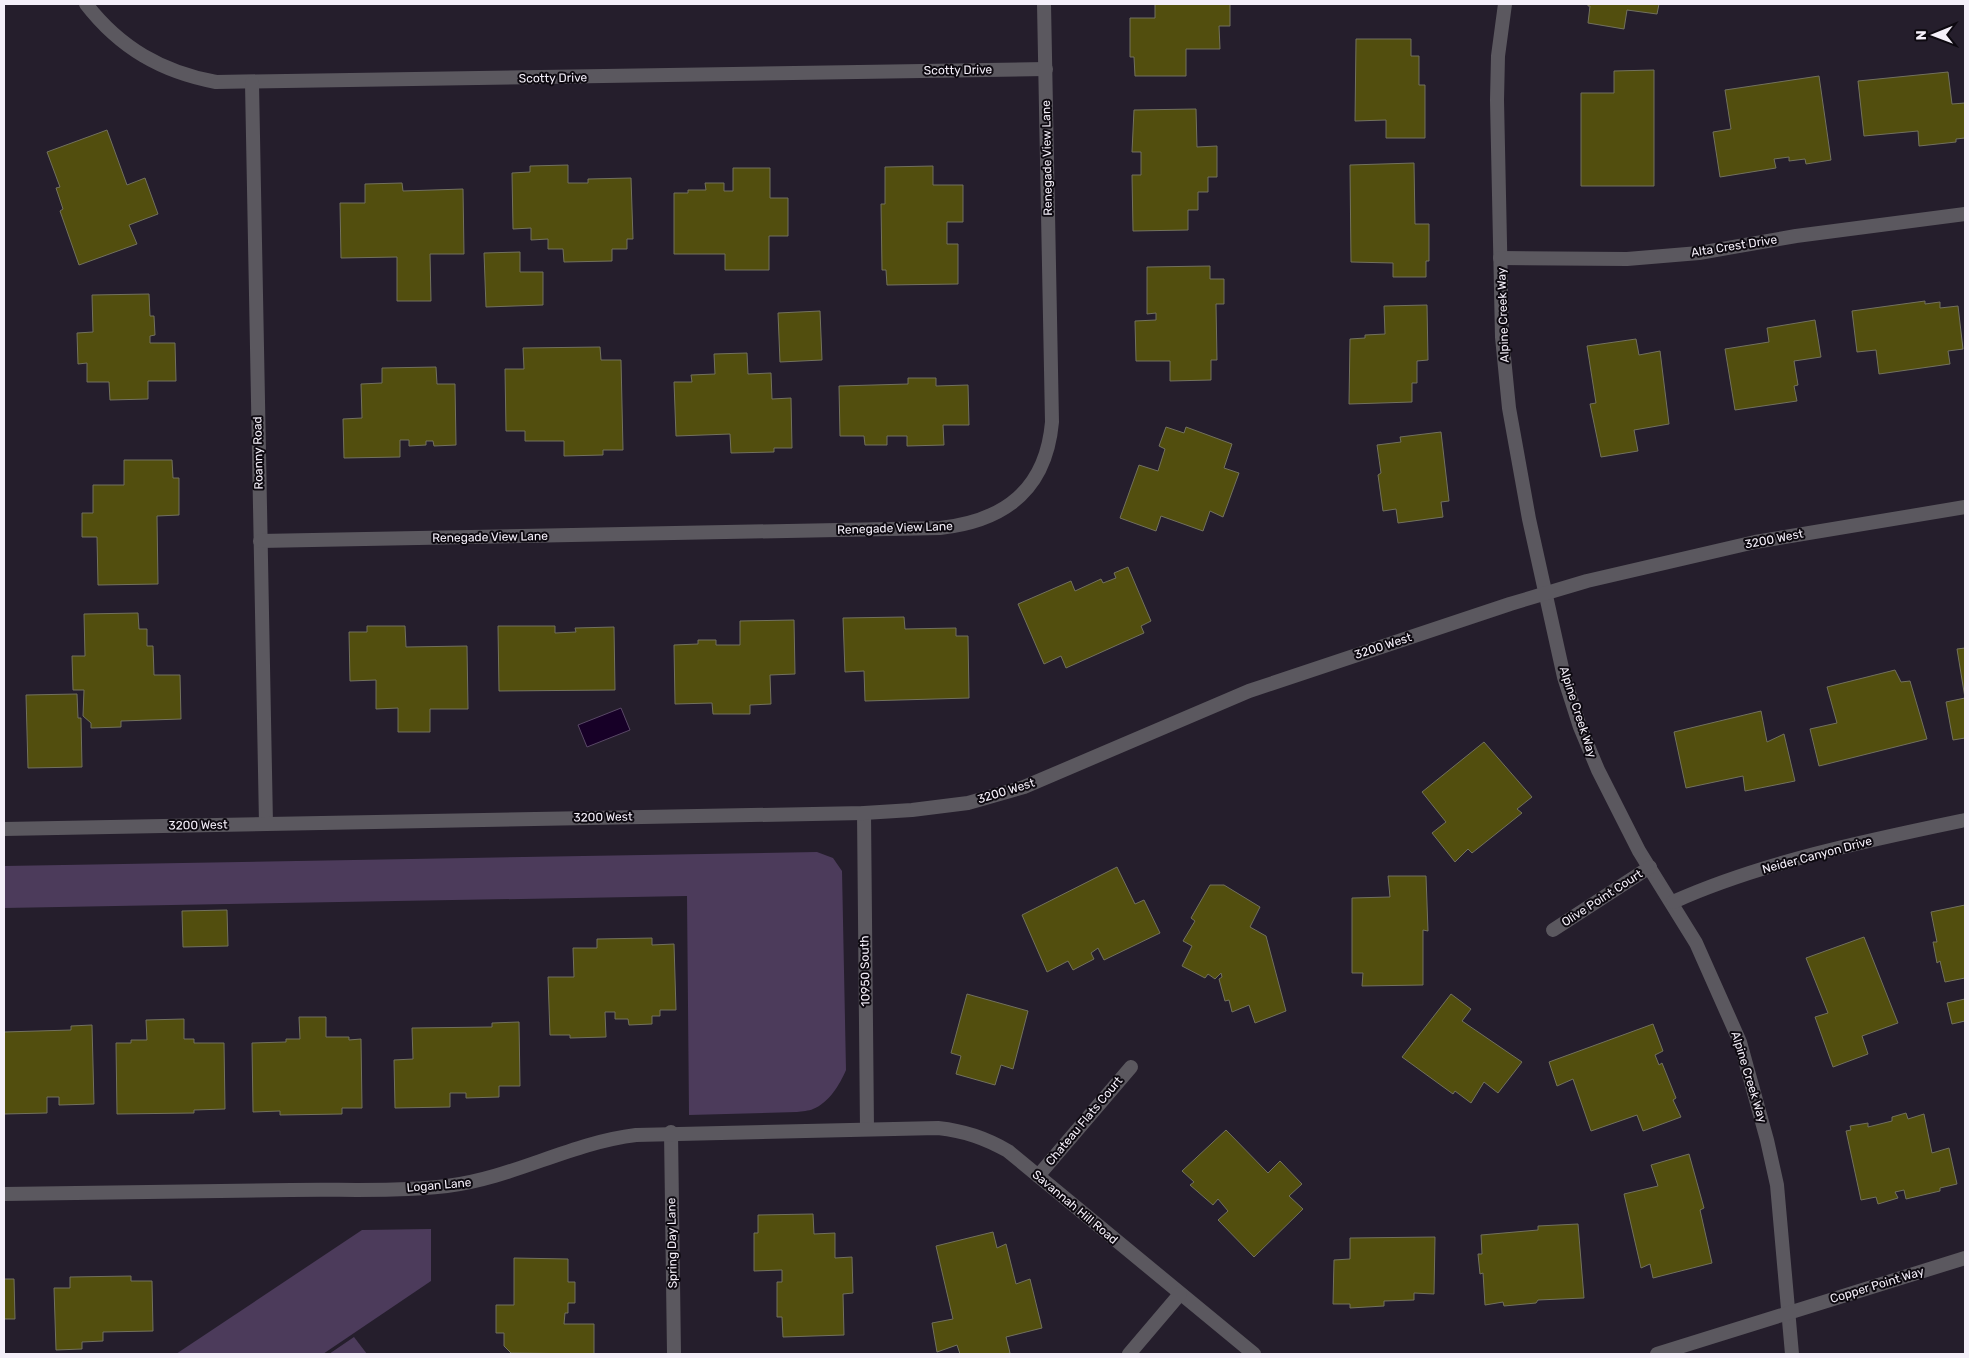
<svg xmlns="http://www.w3.org/2000/svg" width="1969" height="1358" font-family="Rubik,sans-serif">
	<style>
		.green { fill: #4c3b5b }
		.water { fill: #170027; stroke: #594866 }
		.building { fill: #524e0e; stroke: #72715e }
		.lines { fill: none; stroke-linecap: round; stroke-linejoin: round }
		.minor { stroke: #5b585f; stroke-width: 14 }
		.tertiary { stroke: #5b585f; stroke-width: 14 }
		.labels { text-anchor: middle; dominant-baseline: central; stroke-width: 4; stroke-linejoin: round; paint-order: stroke }
		.street-label { font-size: 12px; fill: #f4eff9; stroke: #0d0910 }
	</style>
	<rect width="100%" height="100%" fill="#251e2c"/>
	<g class="green">
		<path d="M817 852 833 858 842 871 846 1070C840 1084 829 1103 813 1109 809 1111 802 1111 797 1112L689 1115 687 896 4 908V866Z"/>
		<polygon points="431,1229 431,1281 323,1354 176,1354 362,1230"/>
		<polygon points="354,1337 367,1354 329,1354"/>
	</g>
	<polygon class="water" points="621,708 630,730 587,747 578,725"/>
	<g class="building">
		<polygon points="1155,4 1230,4 1230,26 1219,26 1220,49 1186,49 1186,76 1135,76 1134,57 1130,57 1130,18 1155,18"/>
		<polygon points="1588,4 1659,4 1657,14 1627,10 1624,29 1588,23 1590,6 1588,6"/>
		<polygon points="1356,39 1411,39 1411,56 1419,56 1419,85 1425,85 1425,138 1386,138 1386,120 1355,121"/>
		<polygon points="1654,70 1654,186 1581,186 1581,93 1614,93 1614,71"/>
		<polygon points="1948,72 1952,104 1965,103 1965,138 1956,139 1956,142 1919,146 1918,131 1864,136 1858,81"/>
		<polygon points="1819,76 1831,160 1806,164 1805,159 1789,161 1789,157 1774,159 1776,168 1720,177 1713,132 1731,129 1725,90"/>
		<polygon points="1196,109 1197,147 1217,146 1217,177 1208,177 1208,192 1198,192 1198,210 1188,210 1188,230 1133,231 1132,175 1141,175 1141,152 1132,152 1134,110"/>
		<polygon points="107,130 127,185 145,178 158,214 129,225 137,244 79,265 60,211 63,209 56,188 60,187 47,152"/>
		<polygon points="1414,163 1415,224 1429,224 1429,261 1426,261 1426,277 1393,277 1393,263 1351,262 1350,165"/>
		<polygon points="568,165 568,183 588,183 588,179 631,178 633,239 627,239 627,249 612,249 612,261 564,262 563,249 548,249 548,239 531,240 531,228 513,229 512,173 530,172 530,166"/>
		<polygon points="933,166 933,185 963,185 963,222 947,222 947,244 958,244 958,284 887,285 886,270 882,270 881,204 885,204 885,167"/>
		<polygon points="733,168 770,168 770,198 788,198 788,236 769,236 769,270 725,270 725,254 674,254 674,193 688,193 688,190 706,190 705,183 724,183 724,191 733,191"/>
		<polygon points="402,183 403,191 463,189 464,254 430,254 431,301 397,301 397,257 341,258 340,203 365,203 365,184"/>
		<polygon points="520,252 520,272 543,272 543,305 486,307 484,253"/>
		<polygon points="1210,266 1210,279 1224,279 1224,304 1216,304 1217,360 1211,360 1211,380 1170,381 1170,361 1136,361 1135,321 1156,320 1156,313 1147,314 1147,267"/>
		<polygon points="149,294 150,316 154,316 155,335 150,336 150,343 175,343 176,381 148,381 148,399 110,400 109,382 87,382 87,363 78,364 77,333 93,332 92,295"/>
		<polygon points="1925,301 1925,304 1940,302 1940,308 1958,306 1963,349 1948,351 1950,364 1879,374 1876,350 1857,352 1852,311"/>
		<polygon points="1427,305 1428,360 1417,361 1417,383 1412,383 1412,402 1349,404 1350,339 1365,338 1365,335 1385,334 1384,306"/>
		<polygon points="820,311 822,360 780,362 778,313"/>
		<polygon points="1815,320 1821,357 1794,361 1798,385 1794,386 1797,401 1735,410 1725,349 1769,342 1767,328"/>
		<polygon points="1636,339 1639,355 1660,351 1669,424 1634,430 1638,451 1601,457 1590,404 1596,403 1587,346"/>
		<polygon points="600,347 601,360 621,360 623,450 603,450 603,455 564,456 564,441 525,441 525,431 506,431 505,369 524,369 523,348"/>
		<polygon points="747,353 748,374 771,373 772,399 791,398 792,448 774,448 774,452 731,453 730,434 676,436 674,382 692,382 691,375 715,374 714,354"/>
		<polygon points="436,367 437,384 455,384 456,445 434,446 433,441 426,441 426,445 409,446 409,440 400,440 400,457 344,458 343,419 362,418 361,384 382,383 382,368"/>
		<polygon points="908,378 936,378 936,386 968,385 969,425 943,425 944,445 907,446 907,436 887,436 887,445 865,445 864,436 840,436 839,386 908,384"/>
		<polygon points="1166,427 1184,433 1186,427 1232,444 1224,468 1239,473 1223,517 1210,511 1203,531 1161,516 1156,531 1120,518 1139,465 1158,471 1165,449 1159,446"/>
		<polygon points="1441,432 1449,501 1441,502 1443,517 1398,523 1396,509 1383,511 1378,475 1381,473 1377,445 1401,442 1400,437"/>
		<polygon points="124,460 172,460 173,478 179,478 179,515 157,516 158,584 98,585 97,537 82,537 82,513 93,513 93,485 124,485"/>
		<polygon points="1128,567 1151,621 1141,626 1144,633 1066,668 1061,656 1044,664 1018,604 1071,581 1075,591 1101,579 1103,583 1116,578 1114,573"/>
		<polygon points="138,613 139,629 147,629 147,646 153,646 154,675 180,675 181,719 121,721 121,727 91,728 91,723 83,716 84,690 73,690 72,656 85,656 84,614"/>
		<polygon points="904,617 905,629 956,628 956,636 968,636 969,698 865,701 864,671 845,672 843,618"/>
		<polygon points="794,620 795,674 770,675 771,704 750,705 750,714 713,714 712,703 675,704 674,645 698,644 698,640 716,640 716,645 740,645 740,621"/>
		<polygon points="367,626 405,626 406,647 467,646 468,709 430,709 430,732 398,732 398,708 376,709 376,680 350,681 349,632 367,632"/>
		<polygon points="498,626 555,626 555,633 576,632 575,628 614,627 615,690 499,691"/>
		<polygon points="1965,648 1965,738 1953,740 1946,702 1965,698 1957,649"/>
		<polygon points="1895,670 1901,682 1910,681 1927,739 1819,766 1810,729 1837,723 1827,687"/>
		<polygon points="77,694 78,718 81,718 82,767 28,768 26,695"/>
		<polygon points="1761,711 1767,742 1784,734 1795,781 1745,791 1743,776 1686,788 1674,732"/>
		<polygon points="1484,742 1532,797 1517,809 1522,813 1472,853 1468,849 1455,862 1432,833 1446,822 1422,792"/>
		<polygon points="1117,867 1135,904 1144,900 1160,933 1104,960 1098,948 1091,953 1094,959 1073,970 1068,961 1047,972 1022,915"/>
		<polygon points="1388,876 1426,876 1428,931 1423,930 1423,985 1362,986 1363,973 1352,973 1352,898 1390,897"/>
		<polygon points="1210,885 1224,885 1260,907 1250,927 1266,936 1286,1011 1255,1023 1249,1005 1232,1012 1229,1000 1225,1001 1219,979 1222,977 1221,973 1215,979 1208,974 1205,978 1182,966 1192,946 1183,941 1195,921 1191,918"/>
		<polygon points="1965,905 1965,978 1945,982 1940,961 1937,963 1933,942 1937,942 1931,912"/>
		<polygon points="227,910 228,946 183,947 182,911"/>
		<polygon points="1864,937 1898,1023 1862,1036 1868,1054 1833,1067 1815,1017 1828,1013 1806,958"/>
		<polygon points="652,938 652,945 674,944 676,1010 660,1010 660,1016 652,1016 652,1024 629,1025 628,1019 615,1019 615,1012 605,1012 606,1037 570,1038 570,1035 550,1035 548,977 574,977 573,948 597,948 597,939"/>
		<polygon points="967,994 1028,1011 1013,1069 1001,1065 995,1085 956,1074 961,1056 951,1053"/>
		<polygon points="1451,994 1471,1009 1462,1021 1522,1062 1498,1093 1484,1082 1471,1103 1455,1091 1453,1094 1402,1057"/>
		<polygon points="1965,999 1965,1021 1952,1024 1947,1003"/>
		<polygon points="299,1017 326,1017 326,1037 349,1037 349,1040 361,1039 362,1108 342,1108 342,1114 280,1115 280,1111 253,1112 252,1043 286,1042 286,1039 300,1039"/>
		<polygon points="184,1019 184,1039 194,1039 194,1043 224,1043 225,1109 194,1110 194,1113 117,1114 116,1043 131,1043 131,1040 147,1040 146,1020"/>
		<polygon points="519,1022 520,1086 499,1086 499,1097 466,1098 466,1093 450,1093 450,1107 395,1108 394,1060 413,1059 412,1028 492,1027 492,1023"/>
		<polygon points="1653,1024 1663,1051 1655,1055 1659,1065 1662,1063 1676,1098 1673,1100 1681,1117 1643,1131 1637,1115 1591,1131 1573,1079 1557,1086 1549,1062"/>
		<polygon points="92,1025 94,1104 59,1105 59,1097 47,1097 47,1113 4,1114 4,1032 71,1030 71,1026"/>
		<polygon points="1906,1113 1908,1119 1924,1114 1932,1153 1949,1148 1957,1184 1940,1188 1940,1191 1906,1199 1904,1190 1895,1192 1898,1198 1878,1204 1876,1197 1861,1200 1846,1131 1851,1130 1850,1126 1868,1123 1868,1127 1892,1121 1892,1117"/>
		<polygon points="1226,1130 1268,1173 1280,1161 1302,1184 1289,1196 1303,1209 1254,1257 1218,1220 1228,1211 1218,1199 1213,1205 1190,1185 1194,1182 1182,1171"/>
		<polygon points="1689,1154 1704,1208 1700,1210 1712,1263 1653,1278 1650,1264 1641,1268 1624,1194 1658,1186 1651,1165"/>
		<polygon points="813,1214 814,1234 835,1233 835,1258 852,1257 853,1293 843,1294 844,1335 783,1337 782,1317 777,1317 777,1282 782,1282 782,1270 754,1271 754,1233 758,1233 758,1215"/>
		<polygon points="1578,1224 1584,1298 1538,1300 1536,1303 1504,1306 1503,1302 1485,1305 1483,1273 1480,1274 1478,1254 1482,1254 1481,1235 1538,1230 1538,1226"/>
		<polygon points="993,1232 997,1248 1006,1244 1016,1284 1030,1279 1042,1328 1006,1337 1010,1353 1006,1354 960,1354 957,1345 937,1352 932,1323 953,1319 936,1246"/>
		<polygon points="1435,1237 1434,1294 1414,1293 1414,1300 1384,1301 1384,1306 1350,1308 1350,1304 1333,1304 1334,1260 1350,1259 1350,1238"/>
		<polygon points="514,1258 568,1259 568,1282 575,1282 575,1303 568,1303 568,1313 565,1313 564,1324 594,1324 594,1354 511,1353 504,1346 504,1333 496,1333 496,1305 514,1305"/>
		<polygon points="131,1276 131,1281 152,1281 153,1331 103,1332 103,1341 82,1342 82,1349 56,1350 54,1288 70,1288 70,1277"/>
		<polygon points="4,1279 14,1279 15,1319 4,1319"/>
	</g>
	<g class="lines">
		<g class="minor">
			<path d="M86 4C120 48 162 72 216 82L1046 69"/>
			<polyline points="1505,4 1498,56 1497,100 1502,337 1509,408 1529,519 1564,677 1580,727 1598,770 1639,851 1696,943 1740,1042 1767,1140 1777,1185 1792,1354"/>
			<polyline points="252,83 266,824"/>
			<polyline points="1500,258 1627,259 1699,253 1796,236 1965,214"/>
			<path d="M260 541 940 528C1004 521 1046 490 1052 422L1044 4"/>
			<polyline points="864,813 867,1129"/>
			<path d="M1673 902C1762 862 1869 840 1965 820"/>
			<polyline points="1553,930 1650,867"/>
			<polyline points="671,1132 674,1354"/>
			<polyline points="1038,1176 1131,1067"/>
			<path d="M4 1194C100 1193 196 1192 291 1190 343 1189 396 1192 447 1186 513 1178 570 1143 636 1135L938 1128C965 1131 985 1138 1008 1151L1254 1354"/>
			<polyline points="1129,1354 1180,1294"/>
			<polyline points="1657,1354 1965,1258"/>
		</g>
		<polyline class="tertiary" points="4,829 864,813 912,810 968,803 1024,787 1249,691 1510,604 1587,581 1755,542 1965,507"/>
	</g>
	<g class="labels">
		<g class="street-label">
			<text transform="translate(958 70) rotate(-1)">Scotty Drive</text>
			<text transform="translate(553 78) rotate(-1)">Scotty Drive</text>
			<text transform="translate(1047 158) rotate(-91)">Renegade View Lane</text>
			<text transform="translate(1734 246) rotate(-9)">Alta Crest Drive</text>
			<text transform="translate(1503 315) rotate(-92)">Alpine Creek Way</text>
			<text transform="translate(258 453) rotate(-91)">Roanny Road</text>
			<text transform="translate(895 528) rotate(-2)">Renegade View Lane</text>
			<text transform="translate(490 537) rotate(-1)">Renegade View Lane</text>
			<text transform="translate(1774 539) rotate(-11)">3200 West</text>
			<text transform="translate(1383 646) rotate(-18)">3200 West</text>
			<text transform="translate(1578 712) rotate(72)">Alpine Creek Way</text>
			<text transform="translate(1006 791) rotate(-17)">3200 West</text>
			<text transform="translate(603 817) rotate(-1)">3200 West</text>
			<text transform="translate(198 825) rotate(-1)">3200 West</text>
			<text transform="translate(1817 855) rotate(-15)">Neider Canyon Drive</text>
			<text transform="translate(1602 898) rotate(-33)">Olive Point Court</text>
			<text transform="translate(865 971) rotate(-91)">10950 South</text>
			<text transform="translate(1749 1077) rotate(73)">Alpine Creek Way</text>
			<text transform="translate(1084 1121) rotate(-50)">Chateau Flats Court</text>
			<text transform="translate(439 1185) rotate(-5)">Logan Lane</text>
			<text transform="translate(1075 1207) rotate(40)">Savannah Hill Road</text>
			<text transform="translate(672 1243) rotate(-91)">Spring Day Lane</text>
			<text transform="translate(1877 1285) rotate(-17)">Copper Point Way</text>
		</g>
	</g>
	<rect width="1969" height="1358" fill="none" stroke="#f4eff9" stroke-width="10"/>
	<g transform="translate(1934 35) rotate(269)" stroke="#0d0910" stroke-width="4" paint-order="stroke">
	<path d="M0-4L9 19L0 12L-9 19Z" fill="#f4eff9"/>
	<text y="-8" font-size="14" font-weight="bold" text-anchor="middle" fill="#f4eff9">N</text>
	</g>
</svg>
